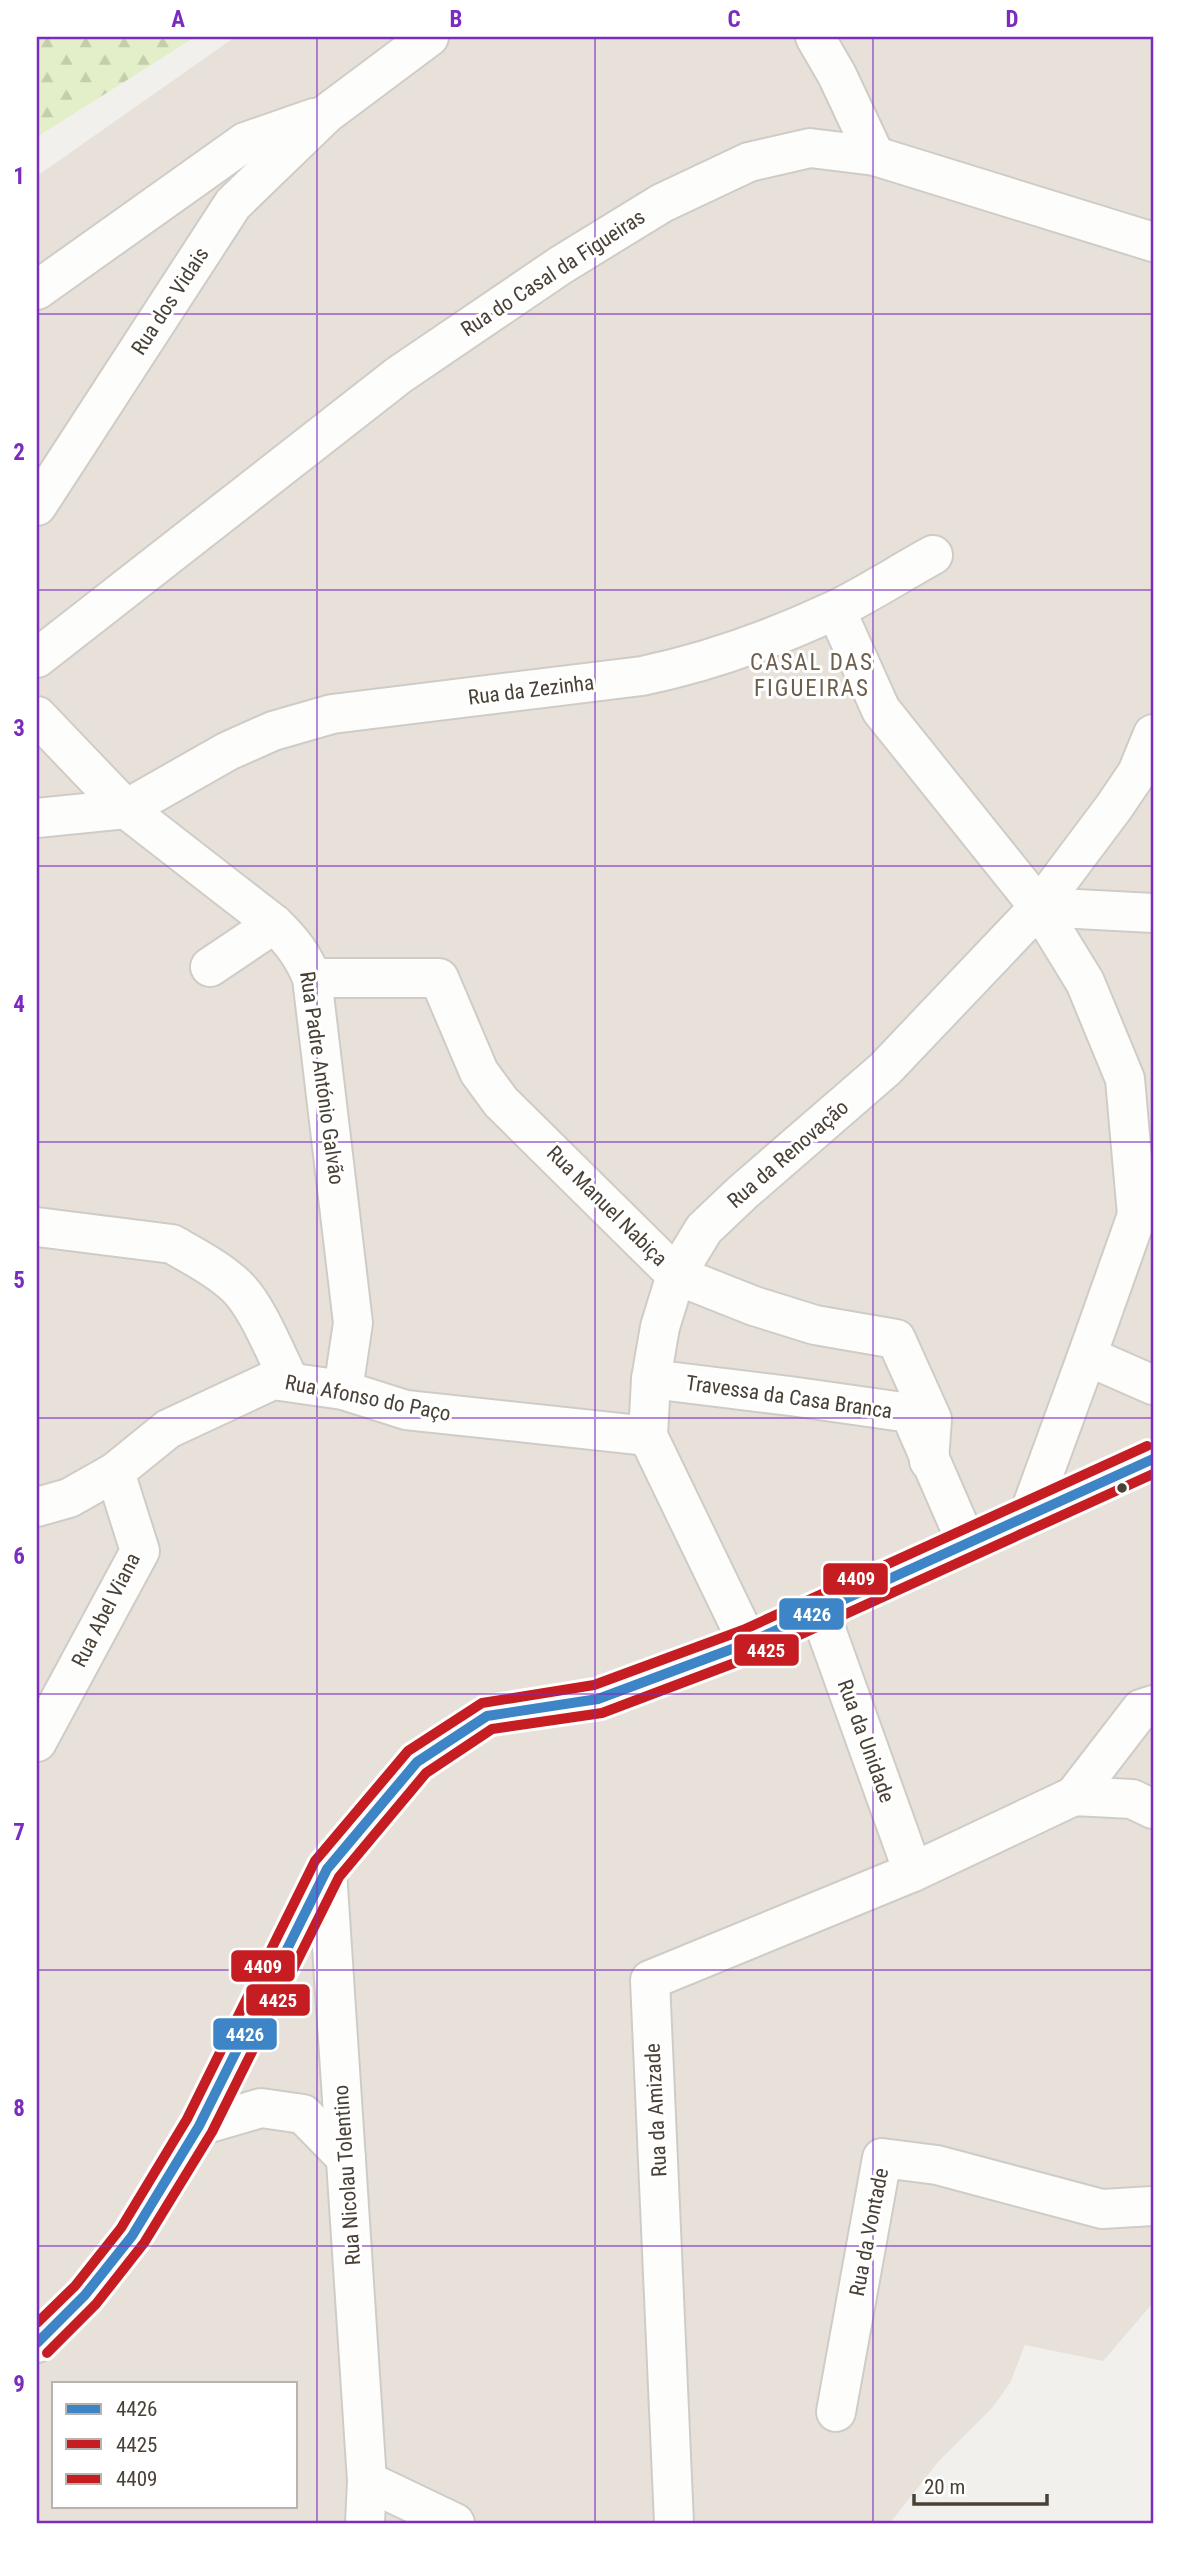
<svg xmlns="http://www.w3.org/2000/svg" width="1190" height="2560" font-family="'Roboto Condensed',sans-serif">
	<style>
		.residential { fill: #e7e1d9; fill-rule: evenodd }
		.forest { fill: url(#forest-firs) }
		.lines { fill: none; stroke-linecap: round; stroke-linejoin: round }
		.minor-casing { stroke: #cfccc7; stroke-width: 42 }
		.minor { stroke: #fdfdfc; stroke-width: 38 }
		.bus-1-casing { stroke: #fff; stroke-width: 16 }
		.bus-2-casing { stroke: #fff; stroke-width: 16 }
		.bus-3-casing { stroke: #fff; stroke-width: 16 }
		.bus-1 { stroke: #3d85c6; stroke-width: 10 }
		.bus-2 { stroke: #c61d23; stroke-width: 10 }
		.bus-3 { stroke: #c61d23; stroke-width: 10 }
		.grid { fill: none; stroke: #7b2cbf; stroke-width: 2; stroke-opacity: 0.55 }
		.bus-dot { fill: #4a4136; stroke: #fff; stroke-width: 2.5 }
		.labels { text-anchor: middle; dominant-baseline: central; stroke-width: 6; stroke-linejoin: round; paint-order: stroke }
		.street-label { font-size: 21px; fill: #4a4136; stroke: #fff }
		.neighbourhood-label { font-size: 23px; letter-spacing: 2px; fill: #6e5e4c; stroke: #fff }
		.line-badge { stroke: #fff; stroke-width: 2.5 }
		.badge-label { font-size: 19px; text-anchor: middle; font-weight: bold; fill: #fff }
		.neatline { fill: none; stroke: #7b2cbf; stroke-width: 2.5 }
		.grid-label { font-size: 23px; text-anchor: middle; font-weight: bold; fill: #7b2cbf }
	</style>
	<defs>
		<pattern id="forest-firs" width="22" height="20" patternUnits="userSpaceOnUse" patternTransform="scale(1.75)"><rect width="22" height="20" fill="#e2efc9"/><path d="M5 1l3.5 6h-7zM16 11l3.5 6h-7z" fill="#c3cead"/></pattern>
	</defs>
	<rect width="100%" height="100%" fill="#f2f0ec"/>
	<path class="residential" d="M235 37H1153V2303L1103 2361 1025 2345 1010 2383 993 2407 938 2462 890 2523H37V176ZM54 2383H296V2506H54Z"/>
	<polygon class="forest" points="37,37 195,37 37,137"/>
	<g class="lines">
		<defs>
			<g id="minor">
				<polyline points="815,37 837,75 875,156"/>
				<polyline points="37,290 245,142 314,118"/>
				<polyline points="37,506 233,204 326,114 429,37"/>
				<polyline points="836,610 881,710 1039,907 1085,982 1125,1079 1137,1215"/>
				<polyline points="37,658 399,375 561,265 662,203 749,162 810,148 875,156 1153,242"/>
				<path d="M37 716 126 809 274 924C292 941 303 956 312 978L353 1323 343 1390"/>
				<path d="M37 818 126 809 228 751 273 731 332 714 642 676C709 662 773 639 835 610 868 594 900 573 933 555"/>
				<polyline points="1039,907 1153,913"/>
				<polyline points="210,967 274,924"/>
				<polyline points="312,978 439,978 479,1072 501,1102 676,1275 754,1306 815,1325 896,1339 932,1419 929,1461"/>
				<path d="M37 1227 172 1244C193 1256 218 1269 236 1286 258 1307 276 1355 290 1382"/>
				<polyline points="1087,1356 1137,1215 1153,1199"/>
				<polyline points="651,1379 790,1396 910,1413 967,1544"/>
				<polyline points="37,1507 69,1498 115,1472 168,1429 273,1380 343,1390 406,1410 648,1436"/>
				<polyline points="1028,1517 1087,1356 1153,1385"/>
				<polyline points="819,1610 913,1872"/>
				<polyline points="748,1643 648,1436 651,1379 660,1327 676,1275 704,1229 743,1192 885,1069 1039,907 1114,807 1137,773 1153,734"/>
				<polyline points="37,1742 140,1551 115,1472"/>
				<polyline points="1074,1796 1141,1709 1153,1705"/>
				<polyline points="327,1871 367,2481 455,2523"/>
				<polyline points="199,2126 261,2108 303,2114 346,2158"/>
				<polyline points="37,2343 85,2295 132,2236 199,2126 327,1869 417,1762 487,1716 598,1699 748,1643 1153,1459"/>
				<polyline points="836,2412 882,2158 937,2165 1102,2209 1153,2206"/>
				<polyline points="365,2523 367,2481"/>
				<polyline points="674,2523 650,1980 913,1872 1074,1796 1132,1799 1153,1809"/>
			</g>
		</defs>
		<use href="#minor" class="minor-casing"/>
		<use href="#minor" class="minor"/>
		<defs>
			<polyline id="bus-1" points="37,2343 85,2295 132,2236 199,2126 327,1869 417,1762 487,1716 598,1699 748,1643 1153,1459"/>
			<polyline id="bus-2" points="47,2353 96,2304 144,2243 212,2132 339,1877 426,1773 492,1729 602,1713 753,1656 1153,1474"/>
			<polyline id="bus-3" points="37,2323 75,2286 121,2228 187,2119 315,1861 408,1751 482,1703 594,1685 743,1630 1147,1446"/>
		</defs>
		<use href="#bus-1" class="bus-1-casing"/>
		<use href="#bus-2" class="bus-2-casing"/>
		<use href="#bus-3" class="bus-3-casing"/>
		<use href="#bus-1" class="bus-1"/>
		<use href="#bus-2" class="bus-2"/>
		<use href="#bus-3" class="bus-3"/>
	</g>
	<path class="grid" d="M317 37V2523M595 37V2523M873 37V2523M37 314H1153M37 590H1153M37 866H1153M37 1142H1153M37 1418H1153M37 1694H1153M37 1970H1153M37 2246H1153"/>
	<circle class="bus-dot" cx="1122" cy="1488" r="6"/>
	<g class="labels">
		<g class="street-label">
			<text transform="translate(553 273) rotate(-33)">Rua do Casal da Figueiras</text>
			<text transform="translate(170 301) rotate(-57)">Rua dos Vidais</text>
			<text transform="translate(531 690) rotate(-7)">Rua da Zezinha</text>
			<text transform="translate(322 1078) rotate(82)">Rua Padre António Galvão</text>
			<text transform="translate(788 1154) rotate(-41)">Rua da Renovação</text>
			<text transform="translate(607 1206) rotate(45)">Rua Manuel Nabiça</text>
			<text transform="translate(789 1397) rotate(8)">Travessa da Casa Branca</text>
			<text transform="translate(368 1398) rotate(11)">Rua Afonso do Paço</text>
			<text transform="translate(106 1610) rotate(-63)">Rua Abel Viana</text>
			<text transform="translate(866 1741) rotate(70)">Rua da Unidade</text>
			<text transform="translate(656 2110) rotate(-93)">Rua da Amizade</text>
			<text transform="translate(347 2175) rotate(-94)">Rua Nicolau Tolentino</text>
			<text transform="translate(869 2232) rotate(-79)">Rua da Vontade</text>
		</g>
		<g class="neighbourhood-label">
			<text x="812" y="662">CASAL DAS<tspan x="812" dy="26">FIGUEIRAS</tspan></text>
		</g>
	</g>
	<g class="line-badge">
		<rect x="822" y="1562" width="67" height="34" rx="7" fill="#c61d23"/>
		<rect x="778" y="1597" width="67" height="34" rx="7" fill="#3d85c6"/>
		<rect x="733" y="1633" width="67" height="34" rx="7" fill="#c61d23"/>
		<rect x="230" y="1949" width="66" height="34" rx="7" fill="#c61d23"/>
		<rect x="245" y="1983" width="66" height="34" rx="7" fill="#c61d23"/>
		<rect x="212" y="2017" width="66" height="34" rx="7" fill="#3d85c6"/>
	</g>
	<g class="badge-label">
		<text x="856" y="1585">4409</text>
		<text x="812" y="1621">4426</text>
		<text x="766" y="1657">4425</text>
		<text x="263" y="1973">4409</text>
		<text x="278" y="2007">4425</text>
		<text x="245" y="2041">4426</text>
	</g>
	<rect width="1190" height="2560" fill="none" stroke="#ffffff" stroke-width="77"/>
	<rect x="52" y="2382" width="245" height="126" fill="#ffffff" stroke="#b7b3af" stroke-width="2"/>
	<rect x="66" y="2404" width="35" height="10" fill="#3d85c6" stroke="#b7b3af" stroke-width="2"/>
	<text x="116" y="2416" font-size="21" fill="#4a4136">4426</text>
	<rect x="66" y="2439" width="35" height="10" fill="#c61d23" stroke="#b7b3af" stroke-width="2"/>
	<text x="116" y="2452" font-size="21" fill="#4a4136">4425</text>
	<rect x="66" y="2474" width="35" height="10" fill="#c61d23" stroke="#b7b3af" stroke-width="2"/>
	<text x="116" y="2486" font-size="21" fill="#4a4136">4409</text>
	<path d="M914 2494v10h133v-10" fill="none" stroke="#4a4136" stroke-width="3.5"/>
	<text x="924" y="2494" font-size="21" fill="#4a4136" stroke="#ffffff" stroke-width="5" paint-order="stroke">20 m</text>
	<rect x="38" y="38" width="1114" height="2484" class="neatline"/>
	<g class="grid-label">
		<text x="178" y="27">A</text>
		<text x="456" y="27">B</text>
		<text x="734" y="27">C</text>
		<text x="1012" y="27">D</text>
		<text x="19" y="184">1</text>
		<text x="19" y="460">2</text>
		<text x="19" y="736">3</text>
		<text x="19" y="1012">4</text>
		<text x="19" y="1288">5</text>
		<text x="19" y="1564">6</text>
		<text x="19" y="1840">7</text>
		<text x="19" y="2116">8</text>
		<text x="19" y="2392">9</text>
	</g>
</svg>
